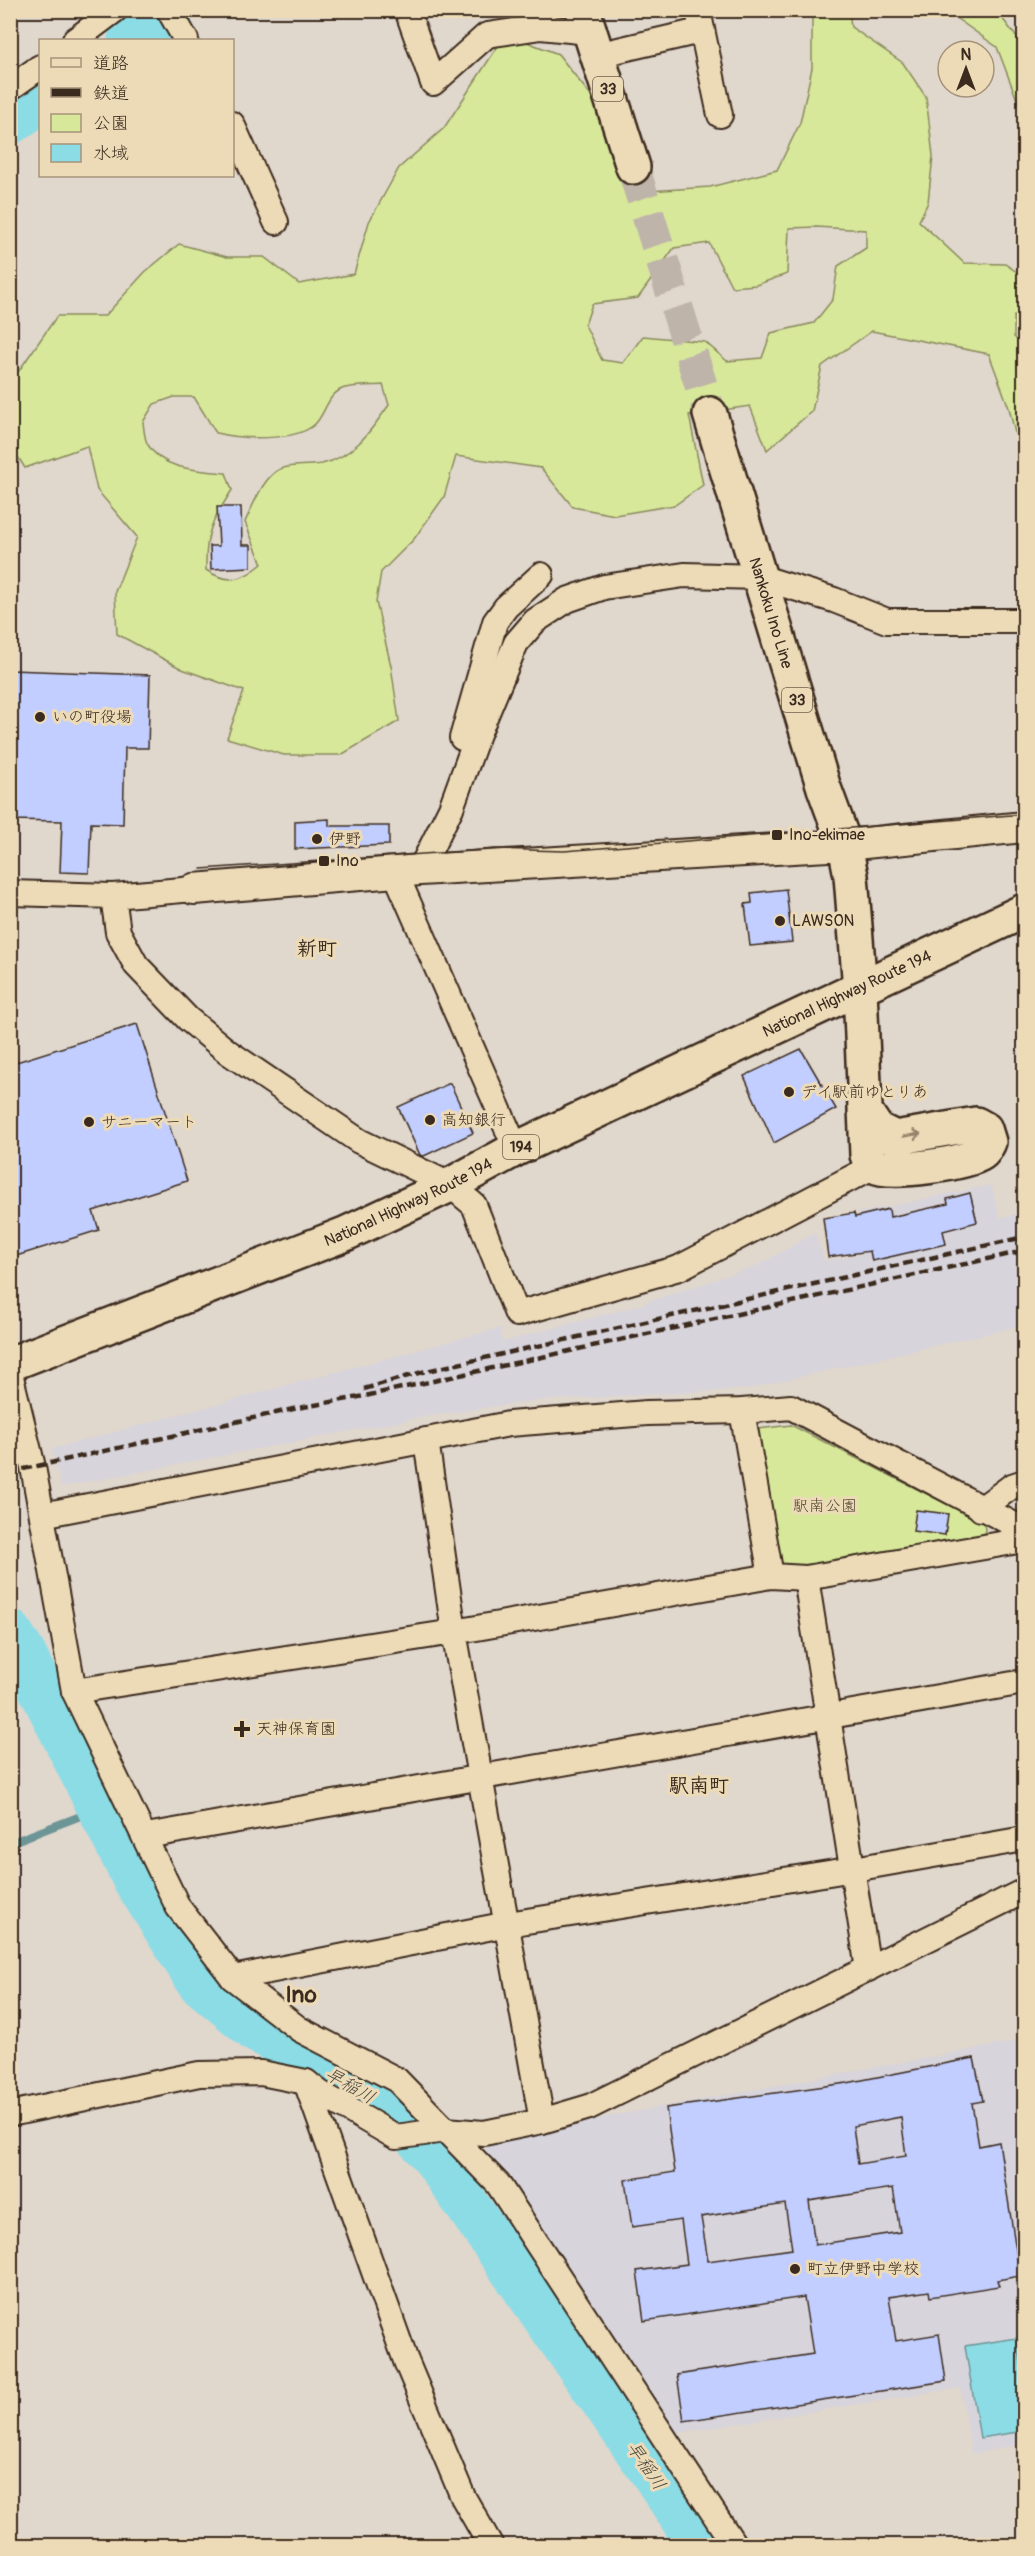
<svg xmlns="http://www.w3.org/2000/svg" width="1035" height="2556" font-family="Pangolin,'Klee One',sans-serif">
	<style>
		.built { fill: #d7d4dc }
		.green { fill: #d7e89b; stroke: #89895c; stroke-width: 1.5; fill-rule: evenodd }
		.water { fill: #8cdce6; stroke: #6c9596; stroke-width: 1.5 }
		.lines { fill: none; stroke-linecap: round; stroke-linejoin: round }
		.stream { stroke: #6c9596; stroke-width: 8 }
		.river { stroke: #8cdce6; stroke-width: 45 }
		.building { fill: #c1ceff; stroke: #3b2a1e; stroke-width: 1.5; fill-rule: evenodd }
		.primary-tunnel { stroke: #bfb4aa; stroke-width: 33; stroke-dasharray: 33 16; stroke-linecap: butt }
		.minor-casing { stroke: #3b2a1e; stroke-width: 28 }
		.tertiary-casing { stroke: #3b2a1e; stroke-width: 34 }
		.secondary-casing { stroke: #3b2a1e; stroke-width: 38 }
		.primary-casing { stroke: #3b2a1e; stroke-width: 38 }
		.trunk-casing { stroke: #3b2a1e; stroke-width: 38 }
		.minor { stroke: #eddbb8; stroke-width: 24 }
		.tertiary { stroke: #eddbb8; stroke-width: 30 }
		.secondary { stroke: #eddbb8; stroke-width: 33 }
		.primary { stroke: #eddbb8; stroke-width: 33 }
		.trunk { stroke: #eddbb8; stroke-width: 33 }
		.tram { stroke: #3b2a1e; stroke-width: 1.5 }
		.rail { stroke: #3b2a1e; stroke-width: 4.5; stroke-dasharray: 9 4.5; stroke-linecap: butt }
		.oneway { stroke: #94826b }
		.poi-dot { fill: #3b2a1e; stroke: #eddbb8; stroke-width: 2 }
		.labels { text-anchor: middle; dominant-baseline: central; stroke-width: 6; stroke-linejoin: round; paint-order: stroke }
		.shield { fill: #eddbb8; stroke: #705f4c; stroke-width: 1.5 }
		.shield-label { font-size: 15px; font-weight: bold; fill: #3b2a1e }
		.street-label { font-size: 16px; fill: #3b2a1e; stroke: #eddbb8 }
		.poi-label { font-size: 16px; fill: #3b2a1e; stroke: #eddbb8; text-anchor: start }
		.park-label { font-size: 16px; fill: #524631; stroke: #eddbb8 }
		.water-label { font-size: 18px; font-style: italic; fill: #47453c; stroke: #eddbb8 }
		.quarter-label { font-size: 20px; font-weight: bold; fill: #3b2a1e; stroke: #eddbb8 }
		.district-label { font-size: 22px; font-weight: bold; fill: #3b2a1e; stroke: #eddbb8 }
	</style>
	<rect width="100%" height="100%" fill="#e0d7cd"/>
	<filter id="ink" filterUnits="userSpaceOnUse"><feTurbulence type="fractalNoise" baseFrequency=".0167" numOctaves="2"/><feDisplacementMap in="SourceGraphic" scale="12" xChannelSelector="R" yChannelSelector="G"/><feConvolveMatrix kernelMatrix="1 2 1 2 8 2 1 2 1" color-interpolation-filters="sRGB"/></filter>
	<g filter="url(#ink)">
		<g class="built">
			<polygon points="991,1185 1000,1218 1024,1213 1024,1325 746,1389 531,1401 422,1417 61,1487 52,1449 500,1328 502,1342 633,1307 757,1266 815,1233 824,1261 864,1254 858,1213"/>
			<polygon points="1024,2040 1024,2443 972,2454 960,2388 677,2433 485,2149 498,2137"/>
		</g>
		<g class="green">
			<path d="M812 11H849L851 27 903 63 926 97 933 156 928 202 919 221 964 263 1005 264 1024 277V320L1014 316V337L1024 346V459L1021 458 1009 408 989 354 872 331 822 366 812 411 767 450 750 406 689 415 703 485 675 505 615 515 573 507 541 468 456 456 444 497 414 539 381 572 376 602 391 666 399 721 341 755H284L227 738 244 691 182 669 117 634 115 592 137 537 97 490 87 446 25 468 11 446V382L57 316H105L145 272 179 244 227 257H264L299 284 354 274 369 222 399 168 444 128 506 34 558 54 591 96 633 192 710 187 777 170 800 123 812 68ZM816 227 866 230V248L838 266 833 299 814 323 771 333 762 358 727 361 705 342 643 336 623 363 602 360 585 325 592 304 638 298 674 248 709 243 732 287 756 285 787 274 789 228ZM383 385 389 405C371 430 355 456 322 464 309 466 292 464 280 469 263 477 253 506 245 522L262 564C243 580 229 585 206 570 205 532 212 521 232 490L226 473C199 470 164 471 148 445 144 439 144 429 143 422L154 404 174 397H194L216 433C240 439 294 442 314 425 325 416 326 396 342 389 352 385 371 386 383 385Z"/>
			<polygon points="946,11 1007,11 999,14 1024,47 1024,118 997,47"/>
			<polygon points="791,1425 984,1523 986,1537 787,1569 776,1558 755,1436 758,1429"/>
		</g>
		<polygon class="water" points="1017,2338 1024,2383 1024,2431 980,2438 965,2346"/>
		<g class="lines">
			<polyline class="stream" points="10,1843 78,1817"/>
			<g class="river">
				<polyline points="130,40 173,10"/>
				<polyline points="10,122 40,102"/>
				<polyline points="10,1632 23,1653 134,1878 199,1982 256,2030 343,2078 393,2110 433,2156 659,2482 700,2546"/>
			</g>
		</g>
		<g class="building">
			<polygon points="217,507 241,507 242,545 251,545 251,567 211,569 210,546 219,546"/>
			<polygon points="10,670 150,675 148,748 125,748 123,824 91,823 89,873 60,872 62,821 10,820"/>
			<polygon points="329,819 329,826 389,826 389,845 295,849 295,821"/>
			<polygon points="786,889 792,942 750,946 745,904 752,903 751,893"/>
			<polygon points="137,1024 187,1181 93,1211 99,1230 10,1258 10,1064"/>
			<polygon points="801,1049 836,1109 774,1143 744,1076"/>
			<polygon points="450,1083 473,1133 424,1156 420,1155 398,1107"/>
			<polygon points="970,1193 977,1222 943,1231 946,1244 872,1261 870,1251 828,1257 823,1218 854,1213 855,1217 889,1209 890,1217 948,1204 947,1199"/>
			<polygon points="916,1510 948,1514 945,1535 913,1531"/>
			<path d="M974 2058 983 2101 972 2103 979 2146 999 2142 1020 2276 997 2280 999 2286 930 2297 929 2291 889 2297 896 2341 939 2334 946 2381 684 2421 677 2375 813 2354 804 2297 644 2321 637 2271 687 2264 681 2220 632 2227 625 2180 675 2172 666 2108 847 2083ZM901 2117 906 2156 858 2164 853 2126ZM893 2188 900 2232 815 2245 809 2201ZM785 2204 792 2249 708 2261 701 2217Z"/>
		</g>
		<g class="lines">
			<polyline class="primary-tunnel" points="633,167 710,414"/>
			<defs>
				<g id="minor">
					<polyline points="169,10 186,40"/>
					<polyline points="407,10 433,83 487,35 541,27 589,32"/>
					<polyline points="698,10 720,115"/>
					<polyline points="75,40 115,10"/>
					<polyline points="597,55 700,31"/>
					<polyline points="10,88 40,67"/>
					<polyline points="232,124 276,222"/>
					<polyline points="462,738 495,622 506,607 541,575"/>
					<polyline points="420,870 451,808 478,734 516,643 535,621 567,600 604,587 684,575 759,577 834,600 887,621 1024,621"/>
					<polyline points="395,872 516,1149"/>
					<polyline points="10,893 113,896 194,889"/>
					<polyline points="113,896 118,932 136,965 188,1019 228,1052 359,1141 450,1185 474,1205 517,1314 679,1268 874,1166"/>
					<polyline points="10,1373 33,1467 74,1691 178,1907 233,1978 299,2029 397,2080 498,2184 735,2546"/>
					<polyline points="742,1411 771,1576"/>
					<polyline points="426,1440 454,1632 542,2121"/>
					<polyline points="981,1509 1012,1486 1024,1482"/>
					<polyline points="42,1515 509,1424 647,1413 742,1411 791,1407 1024,1530"/>
					<polyline points="806,1578 868,1969"/>
					<polyline points="74,1691 454,1632 771,1576 806,1578 1024,1540"/>
					<polyline points="146,1836 1024,1682"/>
					<polyline points="233,1978 508,1924 854,1869 1024,1839"/>
					<polyline points="306,2082 406,2361 463,2497 491,2546"/>
					<polyline points="10,2114 199,2074 261,2073 306,2082 320,2093 396,2137 445,2130 484,2133 542,2121 589,2107 1024,1891"/>
				</g>
				<polyline id="tertiary" points="194,889 420,870 845,845 1024,827"/>
				<path id="secondary" d="M860 989 867 1155C869 1159 872 1164 875 1166 890 1175 968 1163 982 1153 985 1151 987 1146 989 1142L985 1129 976 1124 895 1138 877 1129 865 1111"/>
				<g id="primary">
					<polyline points="583,10 633,167"/>
					<path id="s1" d="M710 414 824 788 845 845 851 876 860 989"/>
				</g>
				<g id="trunk">
					<path id="s2" d="M10 1364 345 1234 450 1185 516 1149 1024 911"/>
				</g>
			</defs>
			<use href="#minor" class="minor-casing"/>
			<use href="#tertiary" class="tertiary-casing"/>
			<use href="#secondary" class="secondary-casing"/>
			<use href="#primary" class="primary-casing"/>
			<use href="#trunk" class="trunk-casing"/>
			<use href="#minor" class="minor"/>
			<use href="#tertiary" class="tertiary"/>
			<use href="#secondary" class="secondary"/>
			<use href="#primary" class="primary"/>
			<use href="#trunk" class="trunk"/>
			<polyline class="tram" points="201,869 496,849 564,851 1024,814"/>
			<g class="rail">
				<polyline points="364,1389 422,1372 1024,1237"/>
				<polyline points="10,1472 298,1408 365,1396 1024,1251"/>
			</g>
		</g>
		<defs><path id="oneway-shaft" d="M-6 0H5M1.5-3L5.5 0L1.5 3" fill="none" stroke-width="1.6" stroke-linecap="round" stroke-linejoin="round" transform="scale(1.5)"/></defs>
		<use class="oneway" href="#oneway-shaft" transform="translate(912 1135) rotate(-10)"/>
	</g>
	<g class="poi-dot">
		<circle cx="40" cy="717" r="6"/>
		<rect x="771" y="829" width="12" height="12" rx="3"/>
		<circle cx="317" cy="839" r="6"/>
		<rect x="318" y="855" width="12" height="12" rx="3"/>
		<circle cx="780" cy="921" r="6"/>
		<circle cx="789" cy="1092" r="6"/>
		<circle cx="430" cy="1120" r="6"/>
		<circle cx="89" cy="1122" r="6"/>
		<path d="M239 1720h6v6h6v6h-6v6h-6v-6h-6v-6h6z"/>
		<circle cx="795" cy="2269" r="6"/>
	</g>
	<g class="labels">
		<g class="shield">
			<rect x="593" y="77" width="30" height="24" rx="4.5"/>
			<rect x="782" y="688" width="30" height="24" rx="4.5"/>
			<rect x="503" y="1135" width="36" height="24" rx="4.5"/>
		</g>
		<g class="shield-label">
			<text x="608" y="89">33</text>
			<text x="797" y="700">33</text>
			<text x="521" y="1147">194</text>
		</g>
		<g class="street-label">
			<text stroke="none"><textPath href="#s1" startOffset="208">Nankoku Ino Line</textPath></text>
			<text stroke="none"><textPath href="#s2" startOffset="916">National Highway Route 194</textPath></text>
			<text stroke="none"><textPath href="#s2" startOffset="430">National Highway Route 194</textPath></text>
		</g>
		<g class="poi-label">
			<text x="52" y="717">いの町役場</text>
			<text x="789" y="835">Ino-ekimae</text>
			<text x="329" y="839">伊野</text>
			<text x="336" y="861">Ino</text>
			<text x="792" y="921">LAWSON</text>
			<text x="801" y="1092">デイ駅前ゆとりあ</text>
			<text x="442" y="1120">高知銀行</text>
			<text x="101" y="1122">サニーマート</text>
			<text x="256" y="1729">天神保育園</text>
			<text x="807" y="2269">町立伊野中学校</text>
		</g>
		<g class="park-label">
			<text x="825" y="1506">駅南公園</text>
		</g>
		<g class="water-label">
			<text transform="translate(350 2086) rotate(30)">早稲川</text>
			<text transform="translate(646 2466) rotate(56)">早稲川</text>
		</g>
		<g class="quarter-label">
			<text x="317" y="948">新町</text>
			<text x="699" y="1785">駅南町</text>
		</g>
		<g class="district-label">
			<text x="301" y="1995">Ino</text>
		</g>
	</g>
	<rect width="1035" height="2556" fill="none" stroke="#eddbb8" stroke-width="36"/>
	<rect x="18" y="18" width="999" height="2520" fill="none" stroke="#3b2a1e" stroke-width="2" filter="url(#ink)"/>
	<rect x="39" y="39" width="195" height="138" fill="#eddbb8" stroke="#a6947a" stroke-width="1.5"/>
	<rect x="51" y="58" width="30" height="9" fill="#eddbb8" stroke="#a6947a" stroke-width="1.5"/>
	<text x="93" y="69" font-size="18" fill="#3b2a1e">道路</text>
	<rect x="51" y="88" width="30" height="9" fill="#3b2a1e" stroke="#a6947a" stroke-width="1.5"/>
	<text x="93" y="99" font-size="18" fill="#3b2a1e">鉄道</text>
	<rect x="51" y="114" width="30" height="18" fill="#d7e89b" stroke="#a6947a" stroke-width="1.5"/>
	<text x="93" y="129" font-size="18" fill="#3b2a1e">公園</text>
	<rect x="51" y="144" width="30" height="18" fill="#8cdce6" stroke="#a6947a" stroke-width="1.5"/>
	<text x="93" y="159" font-size="18" fill="#3b2a1e">水域</text>
	<g transform="translate(966 69)"><circle r="28" fill="#eddbb8" stroke="#a6947a" stroke-width="1.5"/>
	<path d="M0-4.5L10 22L0 15L-10 22Z" fill="#3b2a1e"/>
	<text y="-9" font-size="16" font-weight="bold" text-anchor="middle" fill="#3b2a1e">N</text>
	</g>
</svg>
